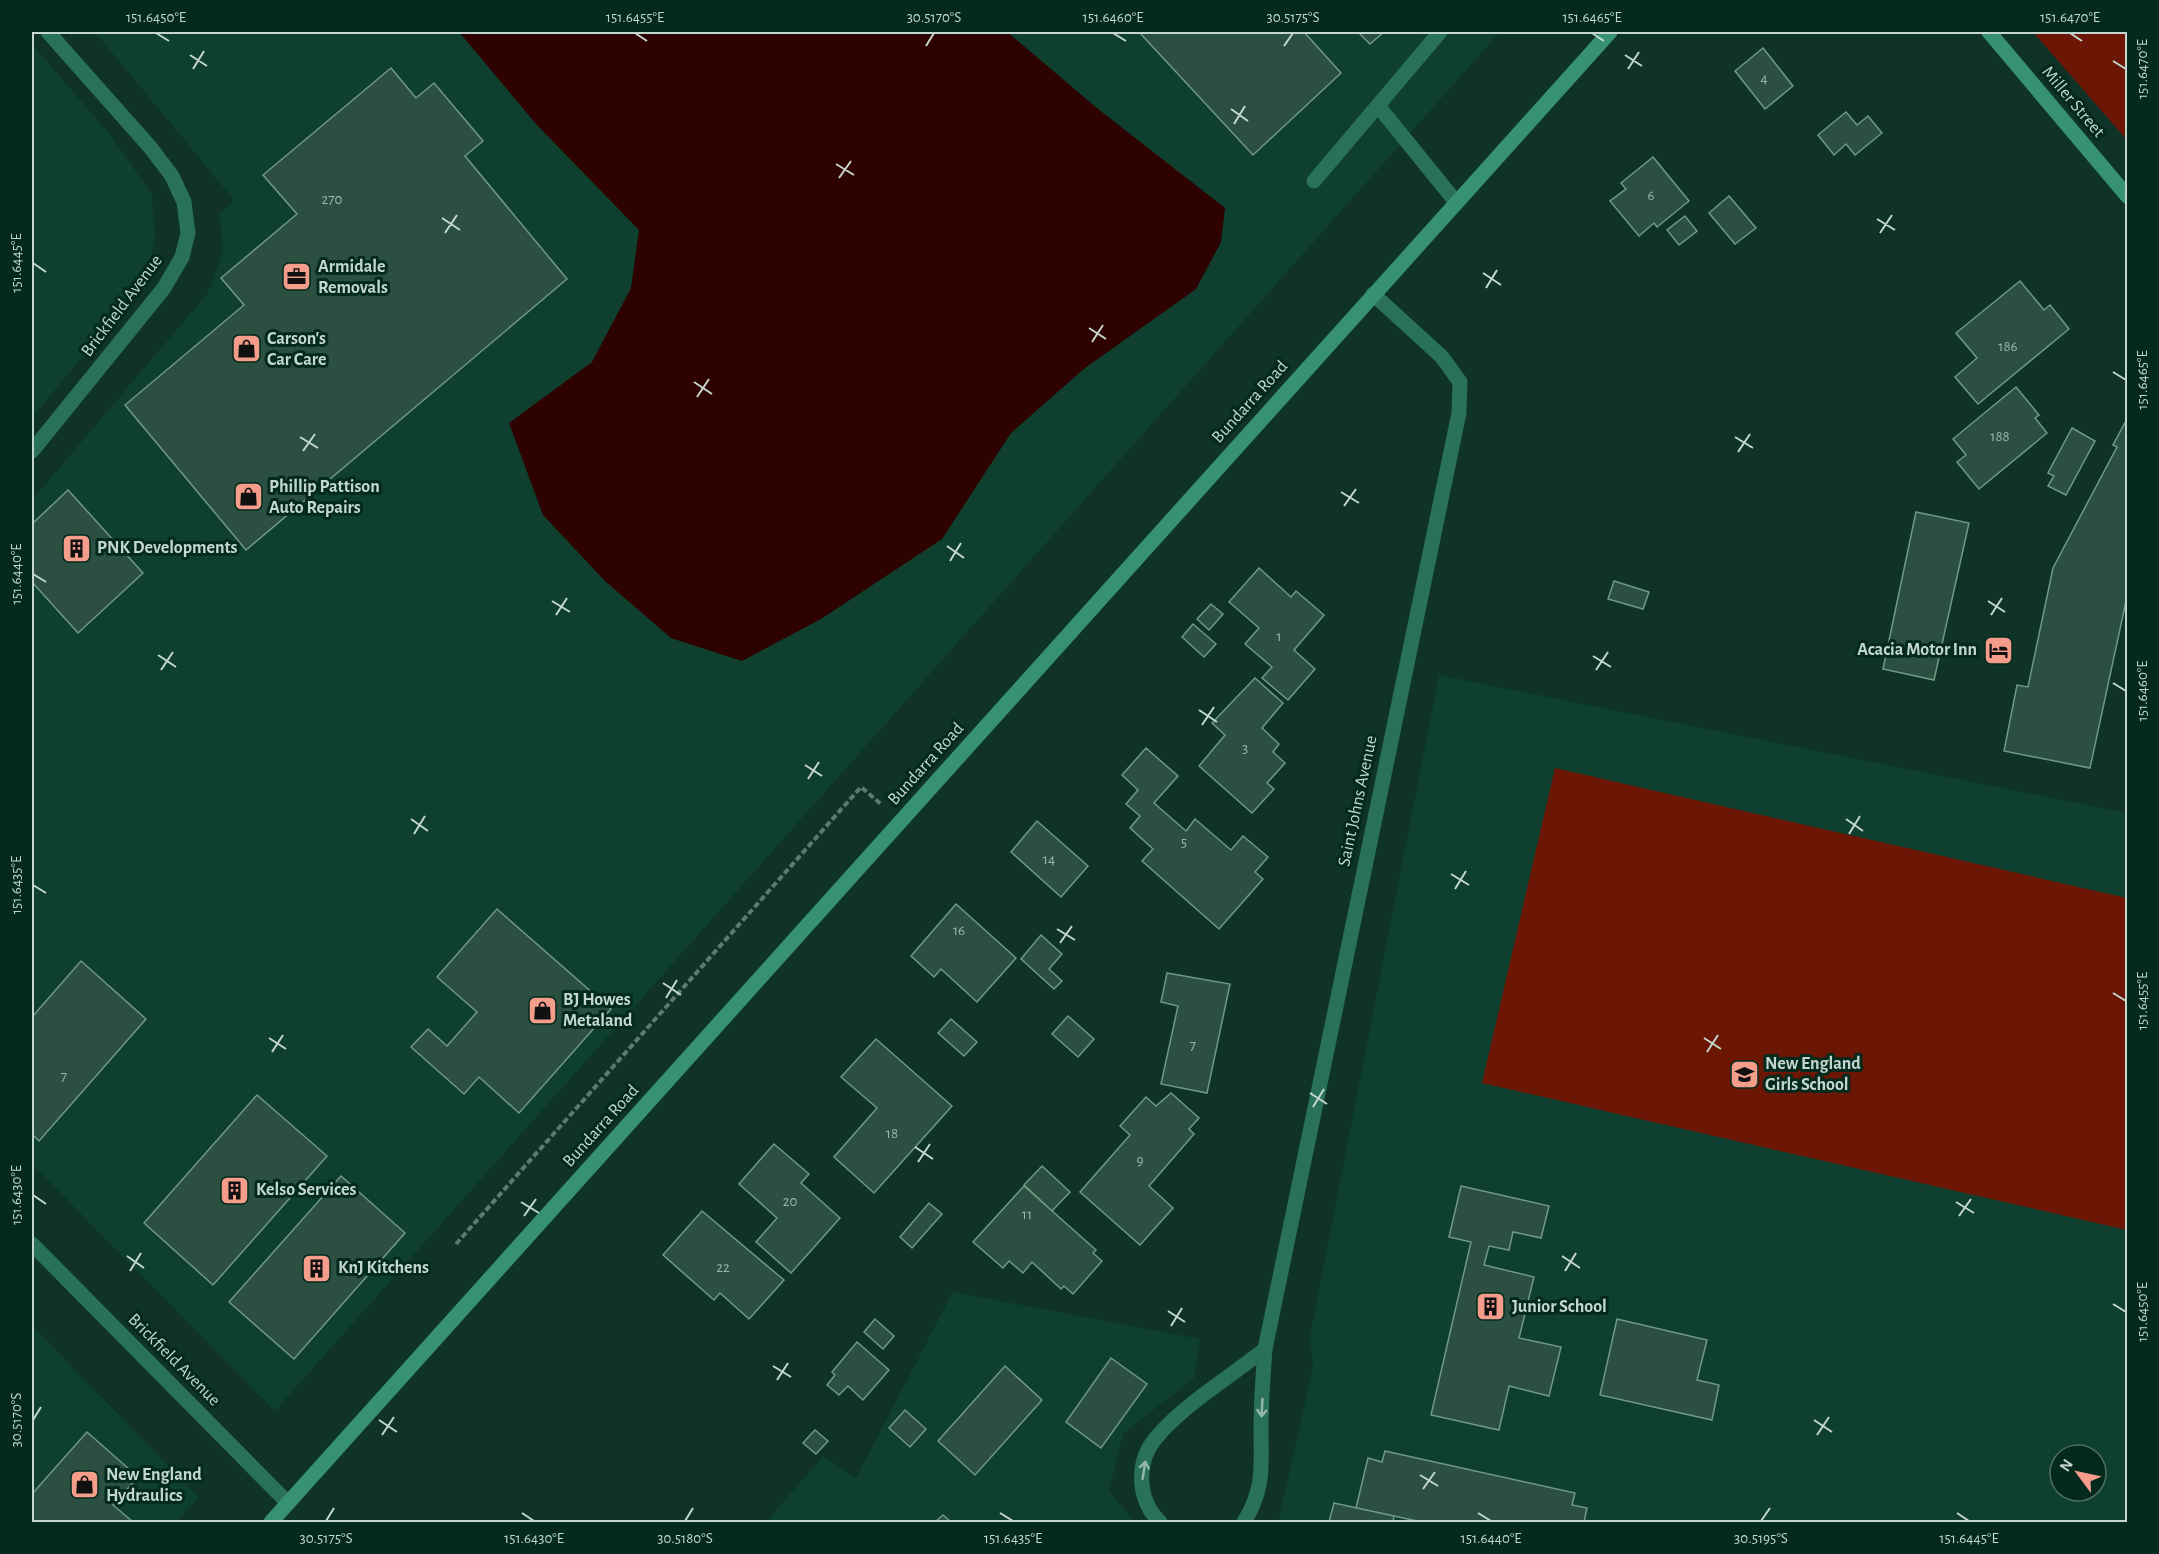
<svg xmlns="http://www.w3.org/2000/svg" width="2159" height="1554" font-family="'Alegreya Sans',sans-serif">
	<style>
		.built { fill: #0f3f2f; fill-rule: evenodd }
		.green { fill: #6c1706 }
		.water { fill: #2e0200 }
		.building { fill: #2b4f40; stroke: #719887; stroke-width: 1.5 }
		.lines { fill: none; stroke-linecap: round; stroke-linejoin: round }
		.path { stroke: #5d7a6f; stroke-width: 4; stroke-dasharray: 6 3; stroke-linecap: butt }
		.service { stroke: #297157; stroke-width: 15 }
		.minor { stroke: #297157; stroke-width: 15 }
		.secondary { stroke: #379271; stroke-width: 15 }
		.oneway { stroke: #95b8aa }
		.ticks { fill: none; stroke: #c3d7ce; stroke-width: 2 }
		.labels { text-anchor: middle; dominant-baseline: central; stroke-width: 6; stroke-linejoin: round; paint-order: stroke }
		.number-label { font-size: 15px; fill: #9db5aa }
		.street-label { font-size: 18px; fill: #c3d7ce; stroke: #032a1d }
		.poi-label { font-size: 18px; font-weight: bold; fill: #c3d7ce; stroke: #032a1d; text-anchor: start }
		.neatline { fill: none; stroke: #c3d7ce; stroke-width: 2 }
		.ticks-label { font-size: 15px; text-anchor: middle; fill: #c3d7ce }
	</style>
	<rect width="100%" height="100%" fill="#0f3427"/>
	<g class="built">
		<polygon points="95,32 1500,32 275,1411 32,1164 32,500 208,293 223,251 219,214 234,200"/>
		<polygon points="32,44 112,137 152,195 155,240 144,280 32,418"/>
		<path d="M1439 675 2127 813V1522H1278L1313 1368 1310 1336ZM2060 1455H2096V1491H2060Z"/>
		<polygon points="953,1292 1200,1339 1194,1378 1123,1434 1109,1491 1135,1522 766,1522 823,1456 856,1478"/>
		<polygon points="32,1326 199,1497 176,1522 32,1522"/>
	</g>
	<g class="green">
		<polygon points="2033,32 2127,32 2127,140"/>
		<polygon points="1555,768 2127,898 2127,1230 1482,1083"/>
	</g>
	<polygon class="water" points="459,32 1007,32 1098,109 1225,208 1221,242 1196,289 1085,368 1011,433 942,539 821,619 742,661 671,638 605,581 543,515 509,423 592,362 631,288 639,230 537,125"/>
	<g class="building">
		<polygon points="1139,32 1304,32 1341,73 1253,155"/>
		<polygon points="1358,32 1384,32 1370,44"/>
		<polygon points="1763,48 1793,86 1765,109 1735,71"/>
		<polygon points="391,68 416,98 434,83 483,141 465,156 567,279 246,550 125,405 244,305 221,278 297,214 263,175"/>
		<polygon points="1846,112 1857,125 1868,116 1882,133 1855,155 1846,144 1834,155 1818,135"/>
		<polygon points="1653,157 1689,201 1657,227 1654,223 1639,236 1610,201 1626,189 1621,183"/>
		<polygon points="1729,196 1756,228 1735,244 1709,213"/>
		<polygon points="1685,216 1697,231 1679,245 1667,230"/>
		<polygon points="2020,281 2044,310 2050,305 2069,329 1978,404 1955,377 1977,358 1956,333"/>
		<polygon points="2016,387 2039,415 2035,418 2047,433 1979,489 1957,462 1966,455 1953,439"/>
		<polygon points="2128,417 2128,592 2090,768 2004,751 2017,685 2028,687 2053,568 2117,447 2113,445"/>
		<polygon points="2072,428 2095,441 2066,495 2048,486 2054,476 2048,473"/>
		<polygon points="68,490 143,573 78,633 32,582 32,524"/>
		<polygon points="1916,512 1969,523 1934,680 1883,669"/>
		<polygon points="1259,568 1291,597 1296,591 1324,615 1294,650 1315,669 1288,700 1262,678 1272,667 1245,644 1259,628 1229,602"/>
		<polygon points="1614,581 1649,592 1643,609 1608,599"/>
		<polygon points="1211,604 1223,614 1209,630 1197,619"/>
		<polygon points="1193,624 1216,644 1204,657 1182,637"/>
		<polygon points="1255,678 1283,703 1262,728 1279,744 1273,752 1285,763 1267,783 1274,789 1252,813 1199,766 1225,735 1212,723"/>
		<polygon points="1146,748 1178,776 1154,803 1186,831 1195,819 1231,850 1243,836 1268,857 1255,872 1263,879 1219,929 1142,861 1153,849 1130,828 1140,816 1126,804 1138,790 1122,775"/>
		<polygon points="1037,821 1088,866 1061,897 1011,852"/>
		<polygon points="956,904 1016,958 977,1002 941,969 934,977 911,956"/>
		<polygon points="497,909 611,1009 519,1113 479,1077 464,1094 411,1047 428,1029 447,1046 477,1012 437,977"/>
		<polygon points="1041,935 1062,954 1049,969 1062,981 1054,989 1021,959"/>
		<polygon points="81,961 146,1019 39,1141 32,1134 32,1017"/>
		<polygon points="1167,973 1230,984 1207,1093 1161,1084 1178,1006 1161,1002"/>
		<polygon points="1068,1016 1094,1039 1078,1057 1052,1034"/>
		<polygon points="951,1019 977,1042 964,1056 938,1033"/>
		<polygon points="876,1039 952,1106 874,1193 834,1157 877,1108 841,1077"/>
		<polygon points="1171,1093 1199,1118 1189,1129 1194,1134 1149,1186 1173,1208 1140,1245 1080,1192 1130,1135 1120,1126 1146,1097 1156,1106"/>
		<polygon points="257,1095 327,1156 213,1285 144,1223"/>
		<polygon points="774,1144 809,1174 801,1183 840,1218 791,1273 756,1242 777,1218 739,1184"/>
		<polygon points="1042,1166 1070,1192 1052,1211 1024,1185"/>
		<polygon points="341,1176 405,1233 294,1359 229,1302"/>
		<polygon points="1024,1186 1096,1250 1093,1253 1102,1261 1073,1294 1064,1286 1061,1289 1032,1262 1023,1273 1009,1261 1003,1268 973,1242"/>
		<polygon points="1461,1186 1549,1206 1541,1238 1513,1232 1509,1250 1489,1246 1484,1265 1534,1277 1519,1338 1561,1347 1549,1396 1509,1386 1499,1430 1431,1415 1471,1242 1449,1237"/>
		<polygon points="929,1203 942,1214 912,1248 900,1237"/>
		<polygon points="702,1211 784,1280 749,1319 720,1293 714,1300 663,1255"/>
		<polygon points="875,1319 894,1336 883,1349 864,1332"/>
		<polygon points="1617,1319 1707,1340 1697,1380 1719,1385 1712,1420 1600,1395"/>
		<polygon points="857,1342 889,1370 863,1400 848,1386 839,1395 827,1385 835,1375 832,1372"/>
		<polygon points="1111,1358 1147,1384 1101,1448 1066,1422"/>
		<polygon points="1005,1366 1042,1400 975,1475 938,1441"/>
		<polygon points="905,1410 926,1429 910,1447 889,1428"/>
		<polygon points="815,1430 828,1441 816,1454 803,1443"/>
		<polygon points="87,1432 138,1477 113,1505 133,1522 32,1522 32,1494"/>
		<polygon points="1385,1451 1575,1493 1572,1505 1587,1508 1584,1522 1422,1522 1356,1508 1368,1458 1382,1462"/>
		<polygon points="1334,1503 1394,1516 1393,1522 1329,1522"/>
		<polygon points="943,1515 951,1522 935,1522"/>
	</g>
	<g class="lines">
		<polyline class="path" points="456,1244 861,787 882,805"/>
		<g class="service">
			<polyline points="1379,107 1456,202"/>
			<polyline points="1314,181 1440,32"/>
			<polyline points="32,451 164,288 182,257 188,233 184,202 172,176 150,147 48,32"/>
		</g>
		<g class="minor">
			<polyline points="32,1244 288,1503"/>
			<path d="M1160 1522C1138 1501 1135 1464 1155 1439 1184 1404 1229 1378 1265 1349"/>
			<path d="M1244 1522C1265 1488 1261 1466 1261 1428 1261 1402 1263 1375 1265 1349L1459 413 1460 382 1442 357 1373 294"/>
		</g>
		<g class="secondary">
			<polyline points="1989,32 2128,197"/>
			<polyline points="271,1522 1610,32"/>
		</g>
	</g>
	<defs><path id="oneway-shaft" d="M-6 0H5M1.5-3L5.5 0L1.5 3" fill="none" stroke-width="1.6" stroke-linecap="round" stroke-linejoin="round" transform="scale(1.5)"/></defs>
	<g class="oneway">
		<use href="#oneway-shaft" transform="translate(1262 1408) rotate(93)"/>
		<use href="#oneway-shaft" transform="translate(1144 1470) rotate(-81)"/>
	</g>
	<path class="ticks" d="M156 33 169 41M635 33 647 41M1113 33 1126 41M1592 33 1604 41M2070 33 2082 41M926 46 934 33M1284 46 1293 33M190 55 207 66M1625 55 1642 66M2113 61 2126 69M193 69 204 51M1628 69 1639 52M1231 109 1248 121M1234 124 1245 106M836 164 854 175M839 178 851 161M442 218 460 230M1877 219 1895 230M445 233 457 215M1880 233 1892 215M33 263 46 272M1483 273 1501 285M1486 288 1497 270M1089 328 1106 339M1092 342 1103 325M2113 372 2126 380M694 382 712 394M697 397 709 379M300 437 318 448M1735 437 1753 448M303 451 315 434M1738 452 1750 434M1341 492 1359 503M1344 506 1356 489M947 546 964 558M950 561 961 543M33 574 46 582M552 601 570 612M1988 601 2005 612M556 615 567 598M1991 615 2002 598M158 655 176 667M1593 656 1611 667M161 670 173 652M1596 670 1608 652M2113 683 2126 691M1199 710 1217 722M1202 725 1214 707M805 765 822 776M808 779 819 762M411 819 428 831M1846 819 1863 831M414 834 425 816M1849 834 1860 816M1451 874 1469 885M33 885 46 893M1455 889 1466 871M1057 929 1075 940M1060 943 1072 926M663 983 681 995M2113 993 2126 1001M666 998 677 980M269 1038 286 1049M1704 1038 1721 1049M272 1052 283 1035M1707 1052 1718 1035M1310 1093 1327 1104M1313 1107 1324 1089M915 1147 933 1159M918 1162 930 1144M33 1195 46 1204M521 1202 539 1213M1956 1202 1974 1213M524 1216 536 1199M1959 1216 1971 1199M127 1256 144 1268M1562 1256 1580 1268M130 1271 141 1253M1565 1271 1576 1253M2113 1304 2126 1312M1168 1311 1185 1322M1171 1326 1182 1308M773 1366 791 1377M777 1380 788 1363M33 1420 41 1407M379 1420 397 1432M1814 1420 1832 1432M382 1435 394 1417M1817 1435 1829 1417M1420 1475 1438 1486M1423 1489 1435 1472M522 1513 534 1521M1000 1513 1013 1521M1478 1513 1491 1521M1957 1513 1969 1521M326 1521 334 1508M685 1521 693 1508M1761 1521 1770 1508"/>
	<defs>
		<symbol id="office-square" viewBox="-11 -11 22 22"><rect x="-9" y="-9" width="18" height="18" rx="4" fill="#f49d8b" stroke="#032a1d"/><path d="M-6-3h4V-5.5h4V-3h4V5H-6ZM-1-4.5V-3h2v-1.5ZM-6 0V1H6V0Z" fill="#111"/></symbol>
		<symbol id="shop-square" viewBox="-11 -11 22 22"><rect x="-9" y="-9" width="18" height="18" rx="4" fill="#f49d8b" stroke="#032a1d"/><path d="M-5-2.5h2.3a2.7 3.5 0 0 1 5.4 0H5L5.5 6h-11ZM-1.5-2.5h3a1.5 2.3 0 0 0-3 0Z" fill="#111"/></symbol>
		<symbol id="building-square" viewBox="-11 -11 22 22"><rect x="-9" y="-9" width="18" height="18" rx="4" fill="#f49d8b" stroke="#032a1d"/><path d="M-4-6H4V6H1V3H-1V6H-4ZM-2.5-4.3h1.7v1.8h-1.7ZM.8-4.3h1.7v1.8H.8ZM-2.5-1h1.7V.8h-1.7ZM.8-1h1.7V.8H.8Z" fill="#111"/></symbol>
		<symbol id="hotel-square" viewBox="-11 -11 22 22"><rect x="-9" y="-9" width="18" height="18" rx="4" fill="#f49d8b" stroke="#032a1d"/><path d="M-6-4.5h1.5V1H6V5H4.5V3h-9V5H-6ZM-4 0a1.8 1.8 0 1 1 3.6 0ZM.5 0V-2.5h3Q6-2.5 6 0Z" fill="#111"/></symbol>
		<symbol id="school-square" viewBox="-11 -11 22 22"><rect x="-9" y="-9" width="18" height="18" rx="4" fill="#f49d8b" stroke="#032a1d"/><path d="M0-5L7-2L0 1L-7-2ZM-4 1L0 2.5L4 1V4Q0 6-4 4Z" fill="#111"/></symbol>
	</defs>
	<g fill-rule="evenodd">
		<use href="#office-square" x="280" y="260" width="33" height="33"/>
		<use href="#shop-square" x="230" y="332" width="33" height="33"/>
		<use href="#shop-square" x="232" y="480" width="33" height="33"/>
		<use href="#building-square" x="60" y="532" width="33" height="33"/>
		<use href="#hotel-square" x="1982" y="634" width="33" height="33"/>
		<use href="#shop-square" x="526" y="994" width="33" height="33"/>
		<use href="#school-square" x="1728" y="1058" width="33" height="33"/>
		<use href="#building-square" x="218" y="1174" width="33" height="33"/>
		<use href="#building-square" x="300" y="1252" width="33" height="33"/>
		<use href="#building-square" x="1474" y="1290" width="33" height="33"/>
		<use href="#shop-square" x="68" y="1468" width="33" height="33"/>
	</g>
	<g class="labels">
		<g class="number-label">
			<text x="1764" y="78">4</text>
			<text x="1651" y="195">6</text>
			<text x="332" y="199">270</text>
			<text x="2008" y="346">186</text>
			<text x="2000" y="436">188</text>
			<text x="1279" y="636">1</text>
			<text x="1245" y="748">3</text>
			<text x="1184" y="842">5</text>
			<text x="1049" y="859">14</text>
			<text x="959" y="930">16</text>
			<text x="1193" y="1045">7</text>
			<text x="64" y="1076">7</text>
			<text x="892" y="1133">18</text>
			<text x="1140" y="1160">9</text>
			<text x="790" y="1201">20</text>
			<text x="1027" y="1214">11</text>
			<text x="723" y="1267">22</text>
		</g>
		<g class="street-label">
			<text transform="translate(2073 102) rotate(50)">Miller Street</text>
			<text transform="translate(122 306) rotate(-53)">Brickfield Avenue</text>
			<text transform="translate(1250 402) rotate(-48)">Bundarra Road</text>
			<text transform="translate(926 764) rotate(-48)">Bundarra Road</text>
			<text transform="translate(1358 801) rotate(-78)">Saint Johns Avenue</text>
			<text transform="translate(601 1126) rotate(-48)">Bundarra Road</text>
			<text transform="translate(174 1360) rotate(45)">Brickfield Avenue</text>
		</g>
		<g class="poi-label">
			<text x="318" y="267">Armidale<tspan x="318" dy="21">Removals</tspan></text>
			<text x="267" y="339">Carson's<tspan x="267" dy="21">Car Care</tspan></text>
			<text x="269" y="487">Phillip Pattison<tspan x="269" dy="21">Auto Repairs</tspan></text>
			<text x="97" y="548">PNK Developments</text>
			<text x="1977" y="650" text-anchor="end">Acacia Motor Inn</text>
			<text x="563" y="1000">BJ Howes<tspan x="563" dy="21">Metaland</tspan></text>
			<text x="1765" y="1064">New England<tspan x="1765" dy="21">Girls School</tspan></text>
			<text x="256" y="1190">Kelso Services</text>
			<text x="338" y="1268">KnJ Kitchens</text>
			<text x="1512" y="1307">Junior School</text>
			<text x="106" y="1475">New England<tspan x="106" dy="21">Hydraulics</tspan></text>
		</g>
	</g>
	<rect width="2159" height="1554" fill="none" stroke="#032a1d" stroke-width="66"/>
	<g transform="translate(2078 1473) rotate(303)"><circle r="28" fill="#032a1d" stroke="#506f64" stroke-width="1.5"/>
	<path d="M0-4.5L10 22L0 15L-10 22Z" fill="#f49d8b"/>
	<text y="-9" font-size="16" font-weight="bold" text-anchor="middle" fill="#c3d7ce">N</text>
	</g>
	<rect x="33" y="33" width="2093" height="1488" class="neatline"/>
	<g class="ticks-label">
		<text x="156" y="22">151.6450°E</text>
		<text x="635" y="22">151.6455°E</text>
		<text x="934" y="22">30.5170°S</text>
		<text x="1113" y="22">151.6460°E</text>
		<text x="1293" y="22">30.5175°S</text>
		<text x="1592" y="22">151.6465°E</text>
		<text x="2070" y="22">151.6470°E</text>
		<text transform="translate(2142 69) rotate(-90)" y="5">151.6470°E</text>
		<text transform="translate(16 263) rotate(-90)" y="5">151.6445°E</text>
		<text transform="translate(2142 380) rotate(-90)" y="5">151.6465°E</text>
		<text transform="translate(16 574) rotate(-90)" y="5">151.6440°E</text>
		<text transform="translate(2142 691) rotate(-90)" y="5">151.6460°E</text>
		<text transform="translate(16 885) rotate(-90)" y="5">151.6435°E</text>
		<text transform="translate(2142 1001) rotate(-90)" y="5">151.6455°E</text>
		<text transform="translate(16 1195) rotate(-90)" y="5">151.6430°E</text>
		<text transform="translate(2142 1312) rotate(-90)" y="5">151.6450°E</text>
		<text transform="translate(16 1420) rotate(-90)" y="5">30.5170°S</text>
		<text x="326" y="1543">30.5175°S</text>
		<text x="534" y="1543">151.6430°E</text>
		<text x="685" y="1543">30.5180°S</text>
		<text x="1013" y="1543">151.6435°E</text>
		<text x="1491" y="1543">151.6440°E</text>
		<text x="1761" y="1543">30.5195°S</text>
		<text x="1969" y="1543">151.6445°E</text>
	</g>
</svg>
